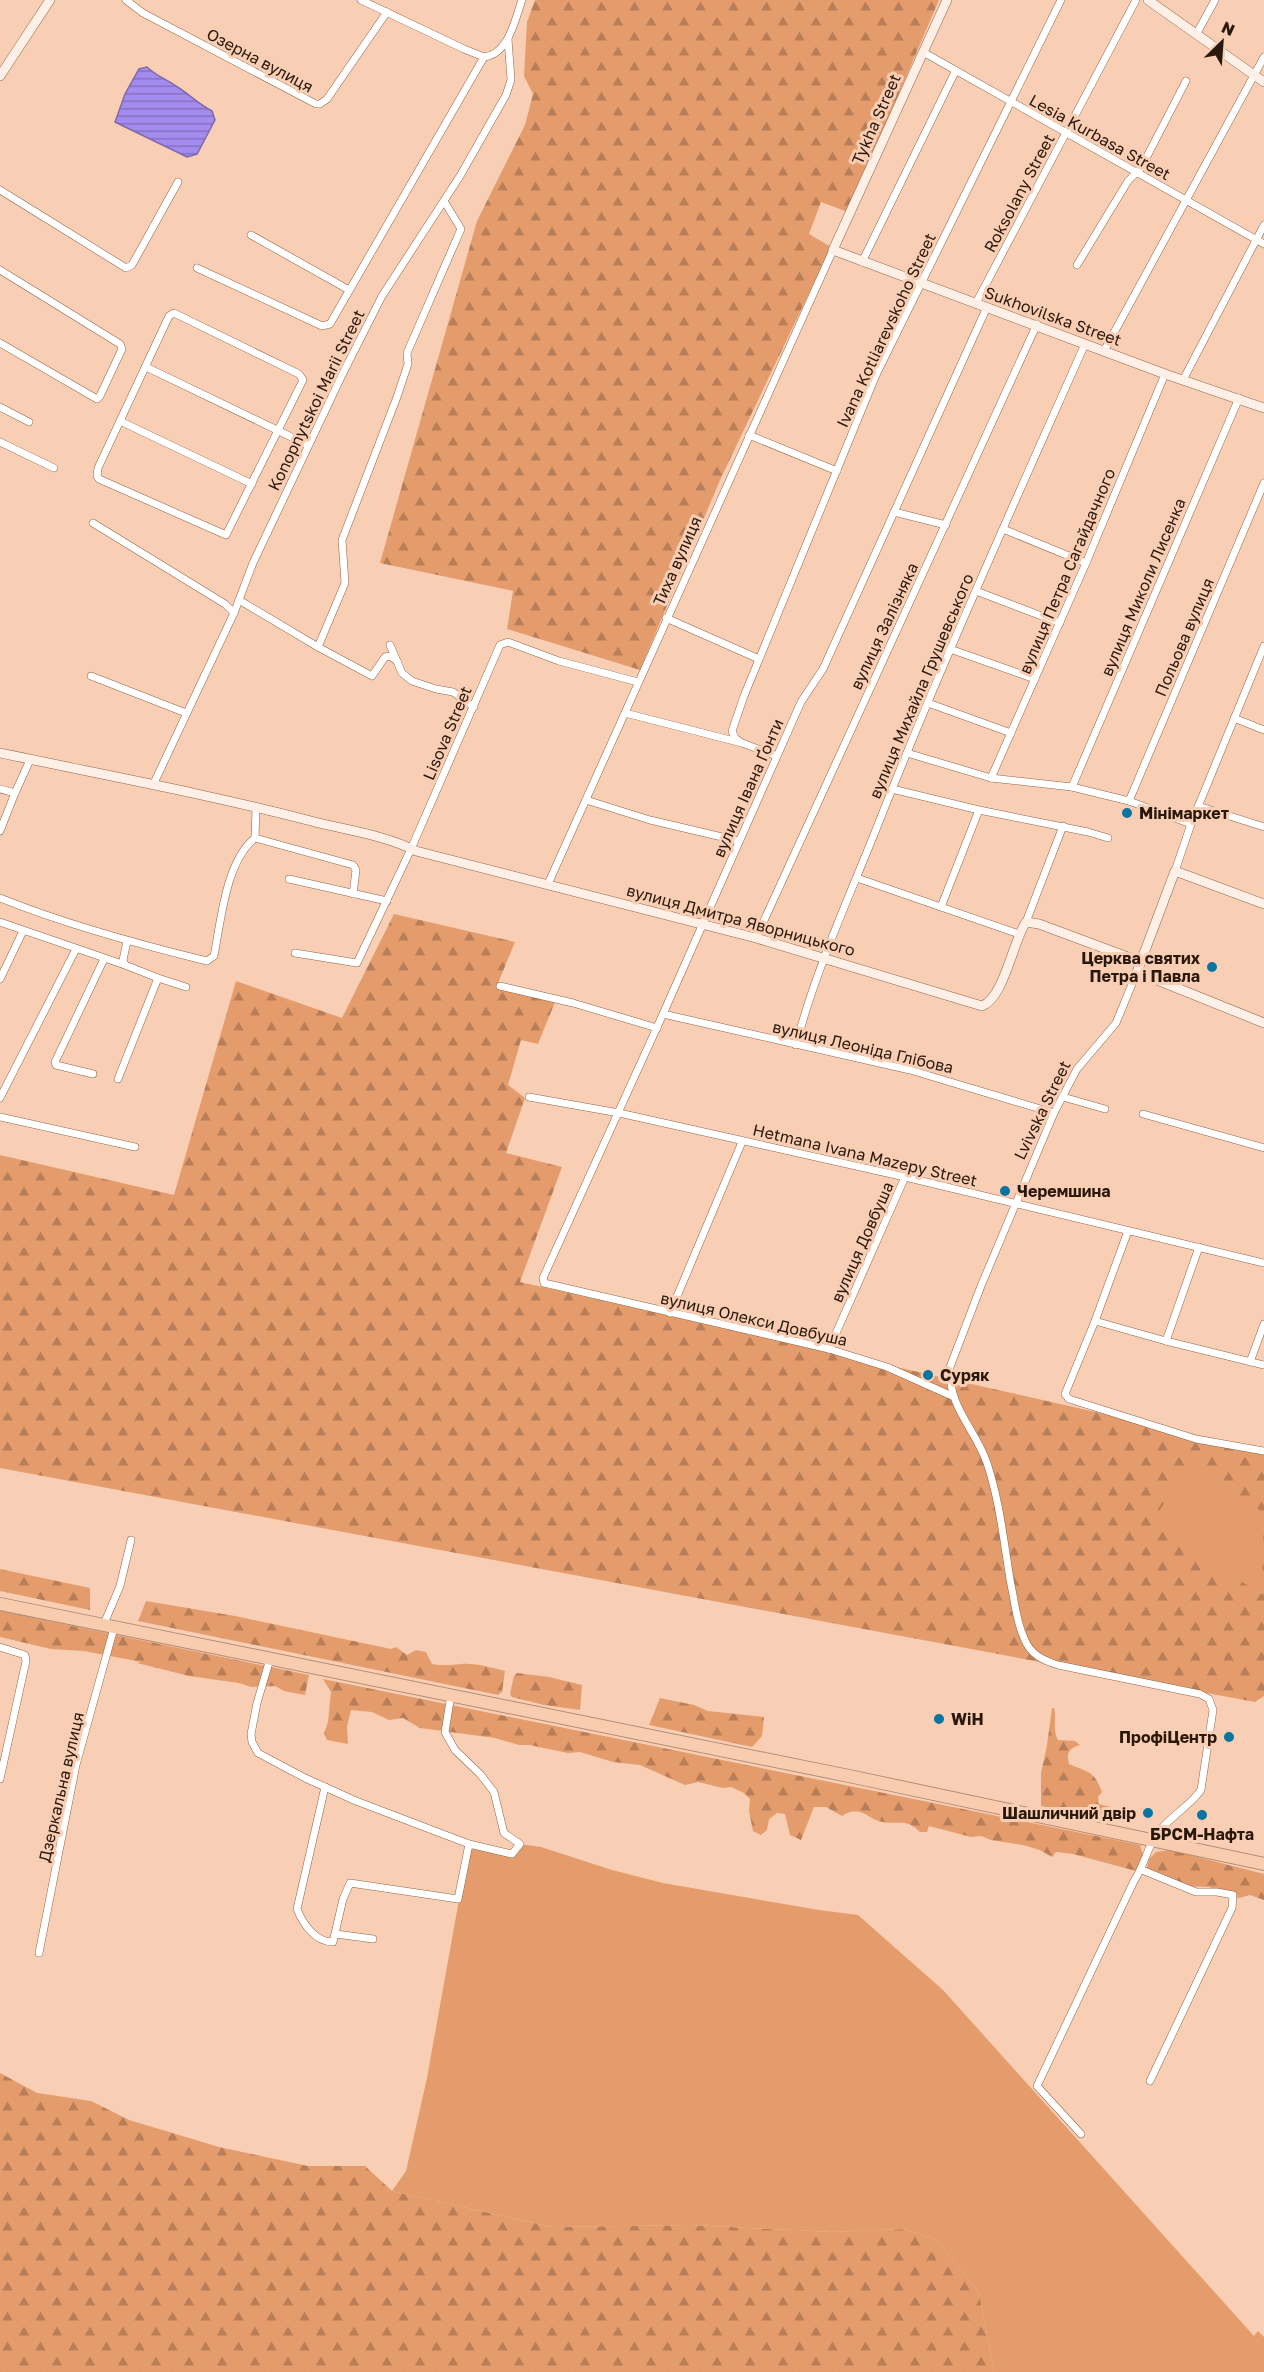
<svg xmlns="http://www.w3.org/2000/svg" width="1264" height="2372" font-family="'Golos Text',sans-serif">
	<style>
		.forest { fill: url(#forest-firs) }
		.garden { fill: #e49c6c }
		.water { fill: url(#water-rules); stroke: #8068ab; stroke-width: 1.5 }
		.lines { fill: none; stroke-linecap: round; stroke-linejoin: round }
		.street-casing { stroke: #936446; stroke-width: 8 }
		.secondary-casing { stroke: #936446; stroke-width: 10 }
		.highway-casing { stroke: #b28d76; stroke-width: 14 }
		.street { stroke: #fff; stroke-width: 7 }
		.secondary { stroke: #fef0e7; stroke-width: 9 }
		.highway { stroke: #faccaf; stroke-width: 12 }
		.poi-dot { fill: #0a75a1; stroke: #f8ceb4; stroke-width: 2 }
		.labels { text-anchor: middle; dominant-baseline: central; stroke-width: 6; stroke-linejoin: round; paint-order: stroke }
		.street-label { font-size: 16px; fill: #2b180c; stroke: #f8ceb4 }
		.poi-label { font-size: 16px; font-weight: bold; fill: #2b180c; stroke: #f8ceb4; text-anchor: start }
	</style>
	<defs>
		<pattern id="forest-firs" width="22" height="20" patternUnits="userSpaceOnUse" patternTransform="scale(1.5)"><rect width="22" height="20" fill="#e49c6c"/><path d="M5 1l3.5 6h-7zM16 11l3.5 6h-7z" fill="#b97e57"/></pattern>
		<pattern id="water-rules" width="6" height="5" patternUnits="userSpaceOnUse" patternTransform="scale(1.5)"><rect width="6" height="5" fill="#a48bef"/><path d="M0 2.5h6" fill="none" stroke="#8671c0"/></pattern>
	</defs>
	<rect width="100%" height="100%" fill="#f8ceb4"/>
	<g class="forest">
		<polygon points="535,0 939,0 848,212 821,202 809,234 831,247 720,480 640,670 507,629 513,591 380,563 477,221 525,125 533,94 524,76 527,22"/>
		<polygon points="394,914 515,942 496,988 555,1002 538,1044 521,1040 508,1085 525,1098 506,1153 562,1167 520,1282 1264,1450 1264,1696 1255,1702 0,1468 0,1155 174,1195 236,981 342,1018"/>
		<polygon points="0,1569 90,1588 90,1610 0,1591"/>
		<path d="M146 1601 235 1616 391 1649 396 1647 407 1655 416 1650 426 1652 432 1664C442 1666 451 1665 461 1664 477 1663 491 1668 505 1671L502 1692 498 1695 138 1621Z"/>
		<polygon points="0,1611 309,1675 305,1695 284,1691 275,1686 251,1687 239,1683 189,1676 137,1663 141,1662 84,1651 51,1649 0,1637"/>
		<polygon points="517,1673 549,1677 582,1685 580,1710 544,1705 512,1697 510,1694 514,1676"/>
		<path d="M323 1679 1140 1845 1144 1859 1136 1871 1073 1854 1056 1852 1052 1857 1040 1850 1023 1845 991 1840 981 1836 971 1837 929 1826 927 1832H920C906 1818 900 1825 883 1822 868 1820 861 1803 842 1816L826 1807H814L801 1840 790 1835 785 1814 777 1813 769 1819 767 1830 761 1835 753 1831 749 1811 750 1799 744 1793 731 1787 723 1788 698 1782 685 1785 640 1765 613 1762 580 1752 568 1753 529 1745H519L495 1738 420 1728 403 1718 389 1720 372 1712 351 1710 347 1727 348 1744 327 1740 324 1733 328 1722 331 1692Z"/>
		<polygon points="660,1698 694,1705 708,1711 764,1717 762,1736 752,1747 649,1725"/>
		<path d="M1052 1708H1054C1057 1719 1052 1730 1058 1740L1075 1741 1080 1745C1069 1748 1066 1753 1069 1764 1087 1772 1094 1770 1102 1792L1098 1797 1099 1804 1125 1811 1111 1820 1041 1806V1773L1047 1745Z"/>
		<polygon points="1170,1850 1264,1874 1264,1900 1250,1895 1239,1898 1209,1887 1181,1886 1149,1875 1147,1868 1149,1859 1156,1852"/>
		<polygon points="0,2073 37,2093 91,2101 129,2120 219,2147 308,2166 365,2166 392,2191 552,2227 691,2225 831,2232 904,2229 935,2239 979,2292 994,2372 0,2372"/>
	</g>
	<g class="garden">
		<polygon points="1190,1464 1264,1513 1262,1595 1152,1522"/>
		<polygon points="469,1844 512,1854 520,1844 541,1847 612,1870 663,1883 819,1910 858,1915 943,1990 1254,2336 1258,2331 1264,2337 1264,2372 994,2372 979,2292 935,2239 904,2229 831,2232 691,2225 552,2227 392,2191 406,2171 427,2078"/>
	</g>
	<path class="water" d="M147 67C156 76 166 79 176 86 189 94 198 104 212 111L215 120 197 154 187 157 115 122 125 94 139 69Z"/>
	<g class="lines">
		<defs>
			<g id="street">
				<polyline points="126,0 143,13 316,104 320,104 327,99 387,12"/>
				<path d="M361 0 464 49 484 57C509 54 515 19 522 0"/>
				<polyline points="1197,33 1215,0"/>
				<polyline points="923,52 1264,244"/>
				<polyline points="0,190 126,268 132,265 178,182"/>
				<polyline points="251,235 349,290"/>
				<polyline points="862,262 955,72"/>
				<polyline points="1077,265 1128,181 1141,168 1186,81"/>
				<polyline points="197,268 322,326 330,324 484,57"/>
				<polyline points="0,270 120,344 122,349 100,396 97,399 0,343"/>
				<polyline points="976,303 1136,0"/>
				<polygon points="174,313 299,374 303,380 226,535 99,479 97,476 98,468 169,316"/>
				<polyline points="1104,351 1264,57"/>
				<polyline points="146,367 308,445"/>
				<polyline points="1183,380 1264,225"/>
				<polyline points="0,407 29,422"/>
				<polyline points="120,421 252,484"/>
				<polyline points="749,435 837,471"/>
				<polyline points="0,442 54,468"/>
				<polyline points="894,512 946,525"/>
				<polyline points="93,523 225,604 234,613"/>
				<polyline points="1003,529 1086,563"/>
				<polyline points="976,591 1060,623"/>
				<polyline points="239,600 318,647"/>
				<polyline points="666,618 759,659"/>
				<polyline points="390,645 402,673 412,681 436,689 453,692 474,707"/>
				<polyline points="950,649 1035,679"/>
				<polyline points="397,661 390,656 385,657 372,676 318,647 345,583 342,540 397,397 408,364 407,353 461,229 444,201"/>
				<polyline points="91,676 186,713"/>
				<polyline points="928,703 1011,733"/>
				<polyline points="625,713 742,743 777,756"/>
				<polyline points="1234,718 1264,730"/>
				<polyline points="742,743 735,738 732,731 744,696 876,375 1061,0"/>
				<polyline points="907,753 991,778 1072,787 1129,801 1191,824"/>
				<polyline points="991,778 1086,563 1165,374"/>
				<polyline points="154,783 234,613 253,563 343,373 382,296 460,176 506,95 511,80 508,39"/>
				<polyline points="1072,787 1239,398"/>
				<polyline points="0,789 15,793 0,831"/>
				<polyline points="892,789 979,810 1088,832 1108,838"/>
				<polyline points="15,793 30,760"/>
				<polyline points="586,800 650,820 739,841"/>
				<polyline points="1129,801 1264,483"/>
				<polyline points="1198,806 1264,827"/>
				<polyline points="255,838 256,808"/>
				<polyline points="1175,871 1191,824 1264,646"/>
				<polyline points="857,878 1019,934"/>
				<polyline points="289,879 387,901"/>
				<polyline points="548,884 833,250"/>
				<path d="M0 898C67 925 137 944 207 961L214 956C221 920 226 861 255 838L353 865 356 870 353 894"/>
				<polyline points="941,907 979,810"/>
				<polyline points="0,922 125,965 158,978 118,1079"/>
				<polyline points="1026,922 1063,826"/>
				<polyline points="756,938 1037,324"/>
				<polyline points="295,953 357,963 411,849 500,645 508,642 559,661 638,682"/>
				<polyline points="125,965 123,960 127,941"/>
				<polyline points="158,978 186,987"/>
				<polyline points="0,979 23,931"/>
				<polyline points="500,986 573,1003 657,1028"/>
				<polyline points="663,1014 910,1070 1054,1113"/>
				<path d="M796 1045C815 972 847 902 875 832 940 667 1013 506 1085 344"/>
				<polyline points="93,1074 56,1065 55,1062 104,959"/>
				<polyline points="529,1097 619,1113 905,1177 1264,1263"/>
				<polyline points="1063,1097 1105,1109"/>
				<polyline points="0,1098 76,949"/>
				<polyline points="1143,1114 1264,1148"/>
				<polyline points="0,1117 135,1147"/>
				<polyline points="1128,1231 1095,1321 1065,1394 1069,1399 1196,1439 1264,1451"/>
				<polyline points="670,1313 742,1142"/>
				<polyline points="1095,1321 1166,1341 1264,1365"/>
				<polyline points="1166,1341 1199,1247"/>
				<polyline points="829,1349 905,1177"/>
				<polyline points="1250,1362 1264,1324"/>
				<polyline points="952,1396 887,1367 829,1349 544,1283 543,1278 663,1014 801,702 823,669 987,307"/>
				<polyline points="103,1626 120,1586 131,1540"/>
				<polyline points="0,1647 25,1655 26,1661 0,1779"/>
				<polyline points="270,1659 257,1703 251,1734 252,1742 258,1753 305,1778 356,1801 469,1844"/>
				<path d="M325 1787 297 1909C303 1924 315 1942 333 1942L343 1899 350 1883 458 1899 469 1844 512 1854 520 1844 504 1833 494 1792 480 1774 455 1750 445 1732 451 1695"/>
				<polyline points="1142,1870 1196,1892 1217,1892 1233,1895 1232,1908 1150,2081"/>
				<polyline points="336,1934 373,1939"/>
				<polyline points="39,1953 76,1765 114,1628"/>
				<path d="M1081 2134 1037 2086 1134 1881C1144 1866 1147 1848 1157 1834 1169 1817 1189 1807 1201 1790L1213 1710 1209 1699 1200 1694 1058 1665C1042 1660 1030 1654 1024 1638 1016 1621 1015 1602 1011 1585 1004 1544 1000 1502 987 1463 975 1428 948 1408 950 1367L981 1286 1054 1113 1077 1069 1116 1023 1137 972"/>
			</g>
			<g id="secondary">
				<polyline points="947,0 833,250 1165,374 1264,408"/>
				<polyline points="1148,0 1264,82"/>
				<polyline points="0,76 50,0"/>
				<path d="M0 753C104 775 208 794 311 821 345 830 385 835 416 851L756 938 982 1006C1004 998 1013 941 1026 922L1039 924 1141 962"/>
				<polyline points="1264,904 1175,871 1137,972 1264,1023"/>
			</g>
			<polyline id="highway" points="0,1604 849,1776 1264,1864"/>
		</defs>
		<use href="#street" class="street-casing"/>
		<use href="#secondary" class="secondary-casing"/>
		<use href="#highway" class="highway-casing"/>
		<use href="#street" class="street"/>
		<use href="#secondary" class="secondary"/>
		<use href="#highway" class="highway"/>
	</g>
	<g class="poi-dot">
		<circle cx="1127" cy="813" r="6"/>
		<circle cx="1212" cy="967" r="6"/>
		<circle cx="1005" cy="1191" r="6"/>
		<circle cx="928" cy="1375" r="6"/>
		<circle cx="939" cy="1719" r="6"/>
		<circle cx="1229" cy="1737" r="6"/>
		<circle cx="1148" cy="1813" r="6"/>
		<circle cx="1202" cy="1815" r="6"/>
	</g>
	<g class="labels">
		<g class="street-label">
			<text transform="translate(260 60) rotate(28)">Озерна вулиця</text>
			<text transform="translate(876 119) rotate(-66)">Tykha Street</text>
			<text transform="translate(1100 137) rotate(29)">Lesia Kurbasa Street</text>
			<text transform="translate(1019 193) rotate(-62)">Roksolany Street</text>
			<text transform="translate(1053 316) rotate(20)">Sukhovilska Street</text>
			<text transform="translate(886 330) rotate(-65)">Ivana Kotliarevskoho Street</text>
			<text transform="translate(316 400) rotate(-64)">Konopnytskoi Marii Street</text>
			<text transform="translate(677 561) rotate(-66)">Тиха вулиця</text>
			<text transform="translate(1067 571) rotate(-67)">вулиця Петра Сагайдачного</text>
			<text transform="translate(1143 587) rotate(-67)">вулиця Миколи Лисенка</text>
			<text transform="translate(884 626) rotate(-65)">вулиця Залізняка</text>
			<text transform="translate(1184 637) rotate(-67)">Польова вулиця</text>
			<text transform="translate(921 686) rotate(-67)">вулиця Михайла Грушевського</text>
			<text transform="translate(447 733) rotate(-67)">Lisova Street</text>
			<text transform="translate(748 788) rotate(-66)">вулиця Івана Ґонти</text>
			<text transform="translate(741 920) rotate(15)">вулиця Дмитра Яворницького</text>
			<text transform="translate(863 1047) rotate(13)">вулиця Леоніда Глібова</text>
			<text transform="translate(1042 1110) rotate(-64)">Lvivska Street</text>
			<text transform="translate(865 1155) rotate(13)">Hetmana Ivana Mazepy Street</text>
			<text transform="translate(862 1242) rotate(-66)">вулиця Довбуша</text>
			<text transform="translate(754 1319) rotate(13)">вулиця Олекси Довбуша</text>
			<text transform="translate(61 1787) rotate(-77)">Дзеркальна вулиця</text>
		</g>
		<g class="poi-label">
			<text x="1139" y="813">Мінімаркет</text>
			<text x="1200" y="958" text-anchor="end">Церква святих<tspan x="1200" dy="18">Петра і Павла</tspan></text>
			<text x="1017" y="1191">Черемшина</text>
			<text x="940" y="1375">Суряк</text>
			<text x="951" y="1719">WiH</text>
			<text x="1217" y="1737" text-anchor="end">ПрофіЦентр</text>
			<text x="1136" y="1813" text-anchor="end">Шашличний двір</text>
			<text x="1202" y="1834" text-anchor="middle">БРСМ-Нафта</text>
		</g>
	</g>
	<g transform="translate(1222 42) rotate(25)" stroke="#f8ceb4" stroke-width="4.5" paint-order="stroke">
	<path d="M0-4.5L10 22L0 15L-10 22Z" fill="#2b180c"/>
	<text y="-9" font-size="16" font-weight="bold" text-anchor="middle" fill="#2b180c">N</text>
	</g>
</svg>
